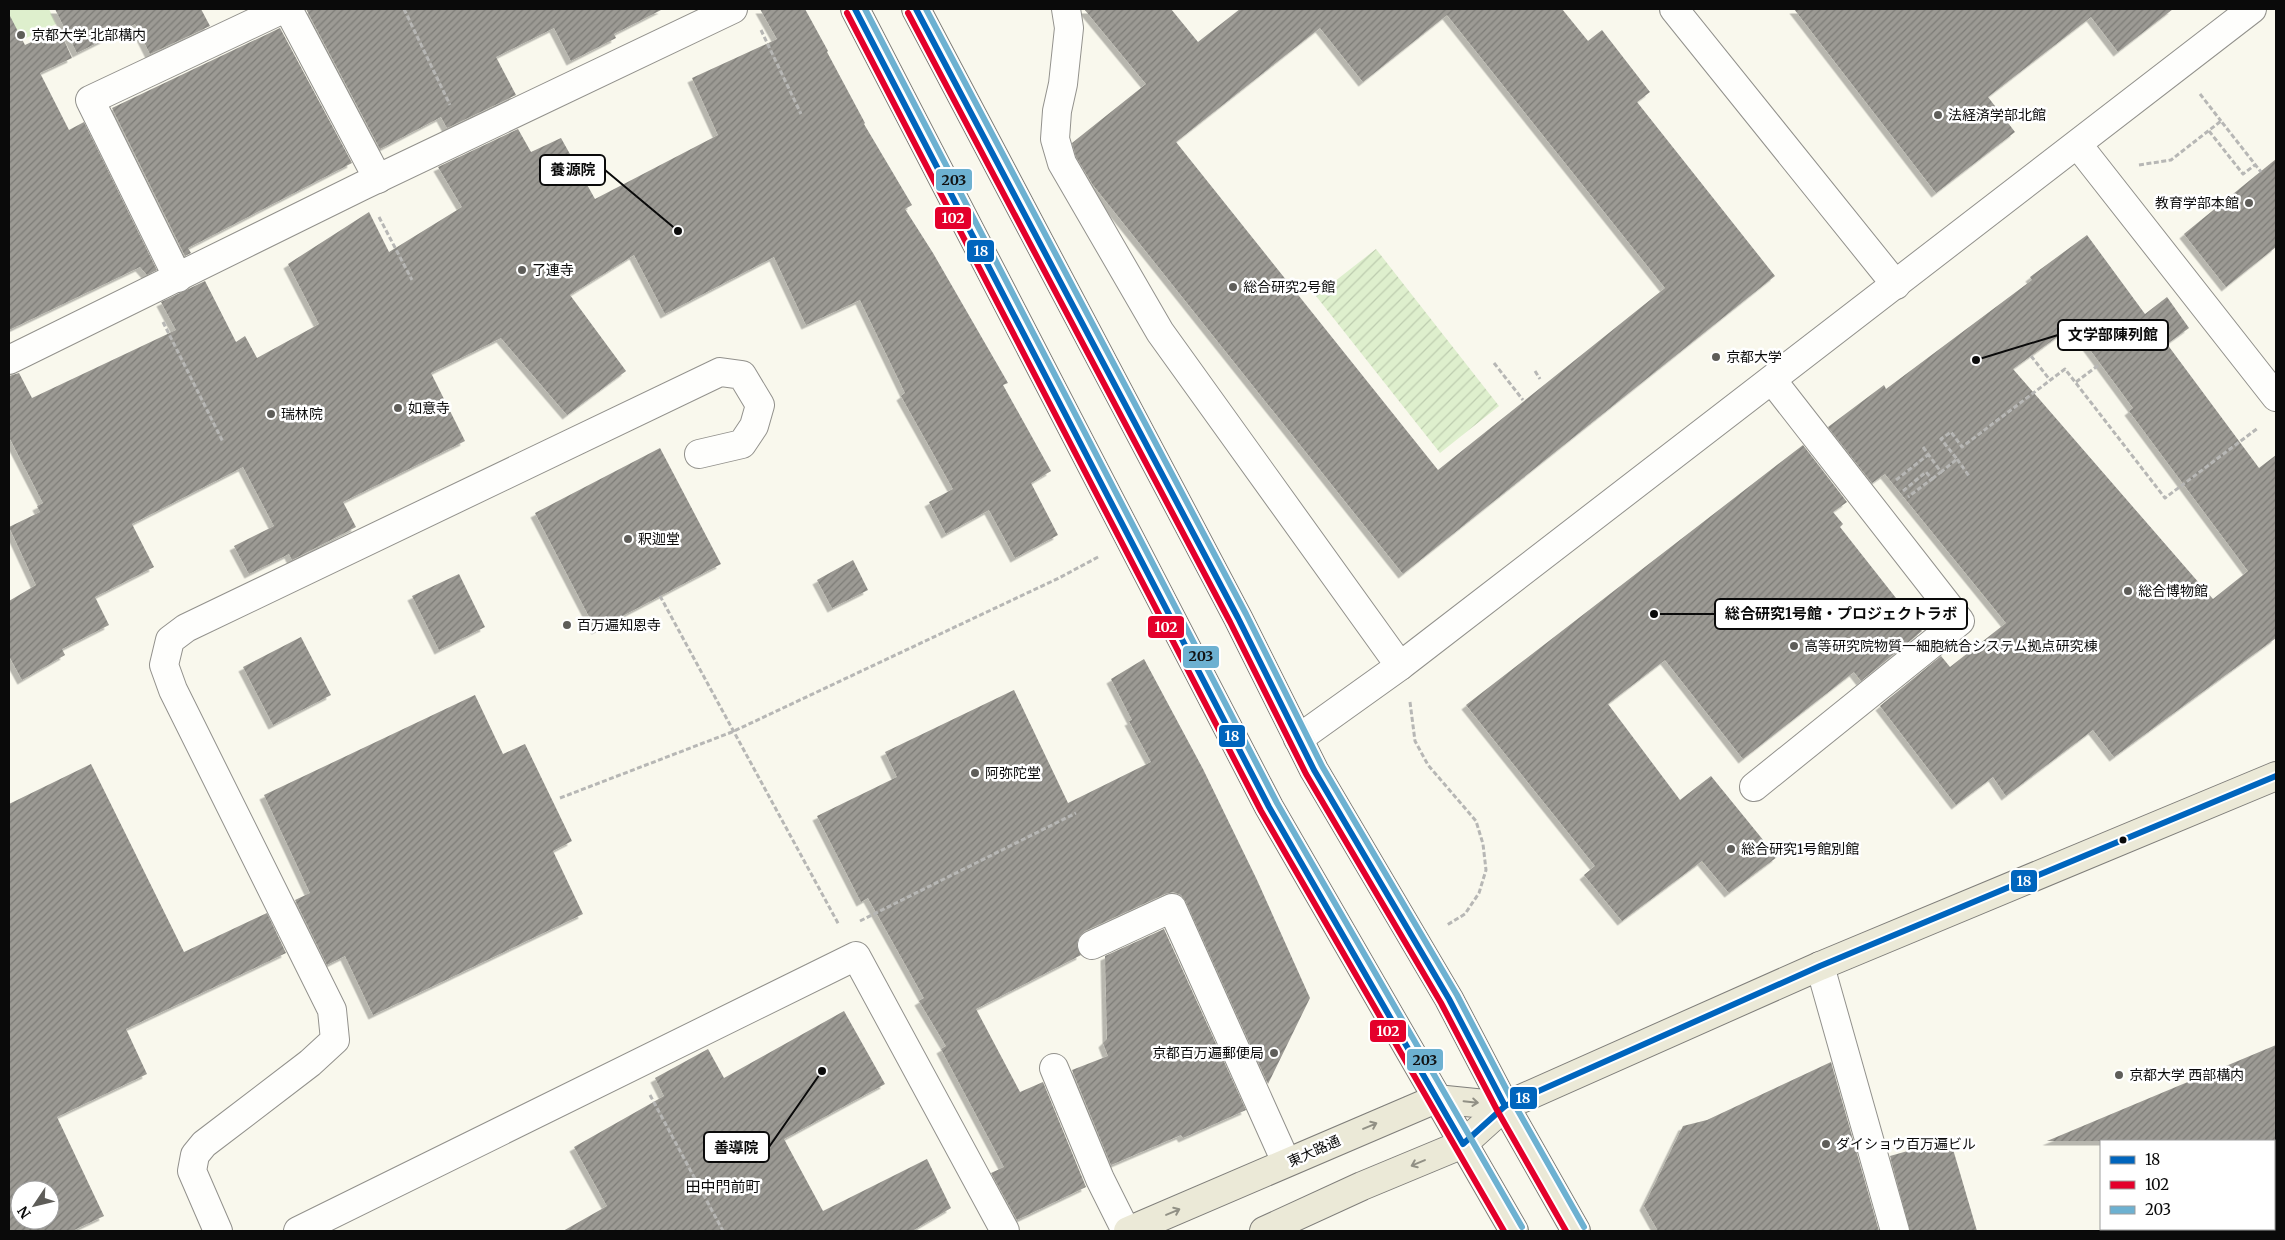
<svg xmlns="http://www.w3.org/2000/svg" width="2285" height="1240" font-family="Merriweather,'Noto Sans JP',serif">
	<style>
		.grass { fill: #deefcd }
		.garden { fill: url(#garden-furrows) }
		.building { fill: url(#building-hatch); fill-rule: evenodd; filter: url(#shadow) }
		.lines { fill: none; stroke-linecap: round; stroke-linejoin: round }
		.minor-casing { stroke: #92918c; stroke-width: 30 }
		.major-casing { stroke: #7f7e7a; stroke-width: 30 }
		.path { stroke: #b7b7b5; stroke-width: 3; stroke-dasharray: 5 2.5; stroke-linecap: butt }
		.minor { stroke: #fefefc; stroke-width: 28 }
		.major { stroke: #ebe9d7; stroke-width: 28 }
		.bus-1-casing { stroke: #fff; stroke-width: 10 }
		.bus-2-casing { stroke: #fff; stroke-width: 10 }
		.bus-3-casing { stroke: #fff; stroke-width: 10 }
		.bus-1 { stroke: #0065bd; stroke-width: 6 }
		.bus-2 { stroke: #e4002b; stroke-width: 6 }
		.bus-3 { stroke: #6db1d1; stroke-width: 6 }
		.oneway { stroke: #919085 }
		.poi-dot { fill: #5e5d59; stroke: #fff; stroke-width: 2 }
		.bus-dot { fill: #0a0a0a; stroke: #fff; stroke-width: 2 }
		.labels { text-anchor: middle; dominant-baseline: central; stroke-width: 5; stroke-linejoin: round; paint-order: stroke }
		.poi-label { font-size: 14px; fill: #0a0a0a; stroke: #fff; text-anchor: start }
		.street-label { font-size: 14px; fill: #0a0a0a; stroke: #fff }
		.neighbourhood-label { font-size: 15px; fill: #0a0a0a; stroke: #fff }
		.leader { fill: none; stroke: #0a0a0a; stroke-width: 2 }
		.callout-dot { fill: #0a0a0a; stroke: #fff; stroke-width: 2 }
		.callout { fill: #fff; stroke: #0a0a0a; stroke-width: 2 }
		.callout-label { font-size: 15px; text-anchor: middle; font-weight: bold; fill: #0a0a0a }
		.line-badge { stroke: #fff; stroke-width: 2 }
		.badge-label { font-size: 14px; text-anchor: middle; font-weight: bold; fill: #fff }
		.pale-badge-label { font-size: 14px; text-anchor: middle; font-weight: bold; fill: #111 }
	</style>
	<defs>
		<pattern id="garden-furrows" width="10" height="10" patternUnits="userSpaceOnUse" patternTransform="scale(1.25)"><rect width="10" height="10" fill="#deefcd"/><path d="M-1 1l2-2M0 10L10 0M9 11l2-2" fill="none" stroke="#bdccaf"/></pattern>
		<pattern id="building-hatch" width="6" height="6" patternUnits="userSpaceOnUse" patternTransform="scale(1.25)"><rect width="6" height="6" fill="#9c9a94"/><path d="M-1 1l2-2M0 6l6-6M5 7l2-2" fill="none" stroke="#7d7c77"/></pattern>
		<filter id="shadow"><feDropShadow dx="-4.5" dy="4.5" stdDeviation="0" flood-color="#0004"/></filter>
	</defs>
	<rect width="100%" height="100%" fill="#f9f8ed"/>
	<polygon class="grass" points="9,9 49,9 56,24 9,46"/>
	<polygon class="garden" points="1376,249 1499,406 1440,453 1316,296"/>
	<g class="building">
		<polygon points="55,9 201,9 210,26 150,54 135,24 77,53"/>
		<polygon points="306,9 663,9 614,34 616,38 571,61 554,28 496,57 516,95 447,128 441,117 380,149"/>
		<polygon points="760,9 805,9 828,51 827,52 865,123 864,124 912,205 905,209 933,253 1008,383 1003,385 1051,471 1031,483 1058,535 1015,558 989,510 946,534 929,502 953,489 901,396 905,393 860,300 806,325 774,257 665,314 634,255 570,295 626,371 567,415 501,338 431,373 465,441 343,502 356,527 292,560 289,554 249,574 234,546 274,526 243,467 132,524 154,567 95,597 109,625 62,649 65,655 22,680 9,656 9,601 36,585 9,527 40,512 37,506 43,503 9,437 9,376 19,373 32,398 176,330 161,302 205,281 236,342 245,336 257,358 319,324 288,264 369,212 389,252 462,207 438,167 518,129 531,152 561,138 595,199 718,135 692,78 777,39"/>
		<path d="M1084 9H1171L1198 42 1240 9H1562L1588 41 1602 30 1650 92 1637 102 1775 276 1403 574 1093 185 1076 157 1072 143 1146 84ZM1447 15 1665 288 1438 470 1176 142 1320 28 1363 82Z"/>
		<polygon points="1794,9 2173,9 2118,52 2091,17 1988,97 2015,132 1936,193"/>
		<polygon points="9,14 25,45 59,29 72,58 40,73 69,130 84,122 157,270 147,275 140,267 9,330"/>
		<polygon points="280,28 352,163 188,248 191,253 185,256 112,108"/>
		<polygon points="2276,159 2276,247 2226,287 2184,234"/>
		<path d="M2087 235 2145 314 2167 297 2189 328 2167 344 2259 468 2276 455V638L2114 757 2093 730 2006 796 1993 777 1956 805 1880 706 1941 656 1950 667 2006 623 1885 474 1872 483 1828 427 1884 385 1886 389 2032 280 2030 277ZM2074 328 2133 408 2129 411 2248 571 2213 599 2013 369 2068 329 2069 331Z"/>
		<polygon points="1803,445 1847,502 1833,512 1843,524 1840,527 1922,631 1861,681 1854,672 1743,759 1665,660 1608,704 1680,800 1711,776 1777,857 1729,893 1702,861 1622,921 1584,875 1595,866 1466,705"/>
		<polygon points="660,448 721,564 596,630 535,513"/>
		<polygon points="853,560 868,590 832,608 817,580"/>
		<polygon points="459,574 485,627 439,650 412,596"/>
		<polygon points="301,637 331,695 273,725 243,667"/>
		<polygon points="1144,659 1203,769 1257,880 1310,998 1268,1084 1186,902 1181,895 1173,892 1165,894 1085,931 1080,936 1077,943 1081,955 976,1009 1020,1092 1043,1082 1086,1187 1017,1220 991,1173 1004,1167 941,1049 946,1046 919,1001 924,998 868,898 861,902 817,816 897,777 885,752 1014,690 1068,803 1151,762 1129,721 1132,720 1111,679"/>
		<polygon points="475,695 503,754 525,744 572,841 553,851 583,914 373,1015 345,956 327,965 295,900 310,893 264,795"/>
		<path d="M91 764 184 952 267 913 286 953 126 1029 147 1074 57 1117 104 1216 72 1231H9V804ZM20 1190H50V1220H20Z"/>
		<polygon points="1164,929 1246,1110 1183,1138 1181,1135 1111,1165 1072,1070 1108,1056 1103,1043 1107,1039 1105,956"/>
		<polygon points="844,1011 885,1084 784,1139 823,1211 927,1159 951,1208 912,1231 563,1231 607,1206 574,1147 664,1096 655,1078 708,1049 724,1078"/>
		<polygon points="2276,1045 2276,1141 2047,1141"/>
		<polygon points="1831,1062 1879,1231 1658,1231 1644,1206 1683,1126 1707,1120"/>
		<polygon points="1950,1139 1977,1231 1910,1231 1890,1156"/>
	</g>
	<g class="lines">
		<defs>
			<g id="minor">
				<polyline points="288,9 378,179"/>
				<polyline points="1066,9 1069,28 1063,84 1057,111 1055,139 1062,163 1160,332 1400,666"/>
				<polyline points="1674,9 1896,285"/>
				<polyline points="2078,145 2276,397"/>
				<polyline points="178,278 90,100 283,9"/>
				<polyline points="9,360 362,186 733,9"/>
				<polyline points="1298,739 1400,666 2252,9"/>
				<polyline points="1754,787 1960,621 1772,380"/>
				<polyline points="1092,945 1172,908 1286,1162"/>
				<polyline points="1820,966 1895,1231"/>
				<polyline points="1054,1068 1100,1179 1126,1231"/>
				<polyline points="218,1231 192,1171 195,1155 204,1144 310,1063 335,1040 332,1010 173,690 164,665 170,640 186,628 720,372 742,375 760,405 754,426 742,444 699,454"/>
				<polyline points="298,1231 856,956 1005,1231"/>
			</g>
			<g id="major">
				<polyline points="855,9 1269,807 1514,1231"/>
				<polyline points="916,9 1238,618 1314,770 1449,999 1505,1106 1576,1231"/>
				<polyline points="1128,1231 1436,1099 1505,1106"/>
				<polyline points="1264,1231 1362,1186 1463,1144 1505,1106 1820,966 2276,776"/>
			</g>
		</defs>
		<use href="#minor" class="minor-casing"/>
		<use href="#major" class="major-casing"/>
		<g class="path">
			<polyline points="404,9 450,105"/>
			<polyline points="761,30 801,114"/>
			<polyline points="2200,94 2221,121"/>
			<polyline points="2209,131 2243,174 2255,165"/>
			<polyline points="2139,165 2171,160 2221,121 2261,172"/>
			<polyline points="379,217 412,280"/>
			<polyline points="163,322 223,442"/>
			<polyline points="2031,356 2050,380"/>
			<polyline points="1494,363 1523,400"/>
			<polyline points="1535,371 1540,379"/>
			<polyline points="2076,382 2100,364"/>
			<polyline points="1923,447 1941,472 1957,459 1941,439 1951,432 1962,447 2065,369 2165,498 2258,428"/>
			<polyline points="1957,459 1969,476"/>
			<polyline points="1932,479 1941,472"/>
			<polyline points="1896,480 1929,454"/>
			<polyline points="1903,491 1926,472 1932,479 1908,497"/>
			<polyline points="660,596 839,925"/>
			<polyline points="1410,702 1415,741 1428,765 1476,821 1483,844 1486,870 1479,893 1465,914 1447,925"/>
			<polyline points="560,798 732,732 1059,578 1100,556"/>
			<polyline points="860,921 1076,813"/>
			<polyline points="650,1095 723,1231"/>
		</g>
		<use href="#minor" class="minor"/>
		<use href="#major" class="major"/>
		<defs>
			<g id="bus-1">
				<polyline points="855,9 1269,807 1463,1144 1505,1106 1820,966 2276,776"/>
				<polyline points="916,9 1238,618 1314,770 1449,999 1505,1106"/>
			</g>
			<g id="bus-2">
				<polyline points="847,13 1261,811 1504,1231"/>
				<polyline points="908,13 1230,622 1306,774 1441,1003 1497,1110 1566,1231"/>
			</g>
			<g id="bus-3">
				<polyline points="865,9 1277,803 1522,1227"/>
				<polyline points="926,9 1246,614 1322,766 1457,995 1513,1102 1584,1227"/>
			</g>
		</defs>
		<use href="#bus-1" class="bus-1-casing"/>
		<use href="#bus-2" class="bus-2-casing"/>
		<use href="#bus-3" class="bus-3-casing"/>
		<use href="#bus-1" class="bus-1"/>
		<use href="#bus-2" class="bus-2"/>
		<use href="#bus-3" class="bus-3"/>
	</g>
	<defs><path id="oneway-shaft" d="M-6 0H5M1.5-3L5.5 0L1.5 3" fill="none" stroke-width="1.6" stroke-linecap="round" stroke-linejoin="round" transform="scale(1.25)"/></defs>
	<g class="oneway">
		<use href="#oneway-shaft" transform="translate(1471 1102) rotate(6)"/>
		<use href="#oneway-shaft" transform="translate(1370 1126) rotate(-23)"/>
		<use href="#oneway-shaft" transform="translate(1418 1163) rotate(157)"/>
		<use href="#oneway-shaft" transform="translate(1173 1212) rotate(-23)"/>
	</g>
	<g class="poi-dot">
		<circle cx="21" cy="35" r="5"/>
		<circle cx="1938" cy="115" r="5"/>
		<circle cx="2249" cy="203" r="5"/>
		<circle cx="522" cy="270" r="5"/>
		<circle cx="1233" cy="287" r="5"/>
		<circle cx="1716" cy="357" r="5"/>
		<circle cx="398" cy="408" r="5"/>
		<circle cx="271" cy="414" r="5"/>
		<circle cx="628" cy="539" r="5"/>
		<circle cx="2128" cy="591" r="5"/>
		<circle cx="567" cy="625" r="5"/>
		<circle cx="1794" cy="646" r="5"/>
		<circle cx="975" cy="773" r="5"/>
		<circle cx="1731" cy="849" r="5"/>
		<circle cx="1274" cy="1053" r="5"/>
		<circle cx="2119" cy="1075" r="5"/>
		<circle cx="1826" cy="1144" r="5"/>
	</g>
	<circle class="bus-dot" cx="2123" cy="840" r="4.5"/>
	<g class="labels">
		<g class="poi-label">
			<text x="31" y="35">京都大学 北部構内</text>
			<text x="1948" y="115">法経済学部北館</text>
			<text x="2239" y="203" text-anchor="end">教育学部本館</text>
			<text x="532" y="270">了連寺</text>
			<text x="1243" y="287">総合研究2号館</text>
			<text x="1726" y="357">京都大学</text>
			<text x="408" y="408">如意寺</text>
			<text x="281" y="414">瑞林院</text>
			<text x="638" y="539">釈迦堂</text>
			<text x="2138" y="591">総合博物館</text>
			<text x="577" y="625">百万遍知恩寺</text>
			<text x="1804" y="646">高等研究院物質一細胞統合システム拠点研究棟</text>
			<text x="985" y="773">阿弥陀堂</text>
			<text x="1741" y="849">総合研究1号館別館</text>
			<text x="1264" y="1053" text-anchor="end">京都百万遍郵便局</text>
			<text x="2129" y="1075">京都大学 西部構内</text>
			<text x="1836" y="1144">ダイショウ百万遍ビル</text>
		</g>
		<g class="street-label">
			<text transform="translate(1314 1151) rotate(-24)">東大路通</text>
		</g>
		<g class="neighbourhood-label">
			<text x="723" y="1186">田中門前町</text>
		</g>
	</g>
	<path class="leader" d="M678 231L605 170M1976 360L2058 335M1654 614L1715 614M822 1071L769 1147"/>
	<g class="callout-dot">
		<circle cx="678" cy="231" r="5"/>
		<circle cx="1976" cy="360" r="5"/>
		<circle cx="1654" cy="614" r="5"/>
		<circle cx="822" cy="1071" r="5"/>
	</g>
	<g class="callout">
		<rect x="540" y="155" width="65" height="30" rx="5"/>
		<rect x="2058" y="320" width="110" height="30" rx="5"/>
		<rect x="1715" y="599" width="252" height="30" rx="5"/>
		<rect x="704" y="1132" width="65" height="30" rx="5"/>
	</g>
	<g class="callout-label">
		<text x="573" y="175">養源院</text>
		<text x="2113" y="340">文学部陳列館</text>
		<text x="1841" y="619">総合研究1号館・プロジェクトラボ</text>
		<text x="736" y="1153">善導院</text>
	</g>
	<g class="line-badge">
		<rect x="935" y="168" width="38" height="24" rx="5" fill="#6db1d1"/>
		<rect x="934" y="206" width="38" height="24" rx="5" fill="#e4002b"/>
		<rect x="966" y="239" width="29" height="24" rx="5" fill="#0065bd"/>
		<rect x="1147" y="615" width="38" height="24" rx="5" fill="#e4002b"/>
		<rect x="1182" y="645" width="38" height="24" rx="5" fill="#6db1d1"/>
		<rect x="1218" y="724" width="28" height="24" rx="5" fill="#0065bd"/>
		<rect x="2010" y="869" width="28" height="24" rx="5" fill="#0065bd"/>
		<rect x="1369" y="1019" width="38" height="24" rx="5" fill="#e4002b"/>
		<rect x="1406" y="1048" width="38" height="24" rx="5" fill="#6db1d1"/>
		<rect x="1509" y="1086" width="29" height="24" rx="5" fill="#0065bd"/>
	</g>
	<g class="badge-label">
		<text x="953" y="223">102</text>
		<text x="981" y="256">18</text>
		<text x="1166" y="632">102</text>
		<text x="1232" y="741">18</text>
		<text x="2024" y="886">18</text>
		<text x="1388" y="1036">102</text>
		<text x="1523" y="1103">18</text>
	</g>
	<g class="pale-badge-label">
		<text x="954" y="185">203</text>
		<text x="1201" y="661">203</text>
		<text x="1425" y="1065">203</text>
	</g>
	<rect width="2285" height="1240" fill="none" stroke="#0a0a0a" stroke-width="20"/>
	<rect x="2100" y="1140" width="175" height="90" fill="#ffffff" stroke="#9d9d9d"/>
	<rect x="2110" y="1156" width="25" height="8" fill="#0065bd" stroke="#9d9d9d"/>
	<text x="2145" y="1165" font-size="15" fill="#0a0a0a">18</text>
	<rect x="2110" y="1181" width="25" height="8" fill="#e4002b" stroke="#9d9d9d"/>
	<text x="2145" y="1190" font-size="15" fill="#0a0a0a">102</text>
	<rect x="2110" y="1206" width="25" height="8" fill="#6db1d1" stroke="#9d9d9d"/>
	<text x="2145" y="1215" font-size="15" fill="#0a0a0a">203</text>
	<g transform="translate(35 1205) rotate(235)"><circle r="24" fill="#ffffff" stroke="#9d9d9d"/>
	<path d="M0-4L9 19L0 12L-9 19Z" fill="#5e5d59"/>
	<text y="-8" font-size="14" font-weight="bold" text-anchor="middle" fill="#0a0a0a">N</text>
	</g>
</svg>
